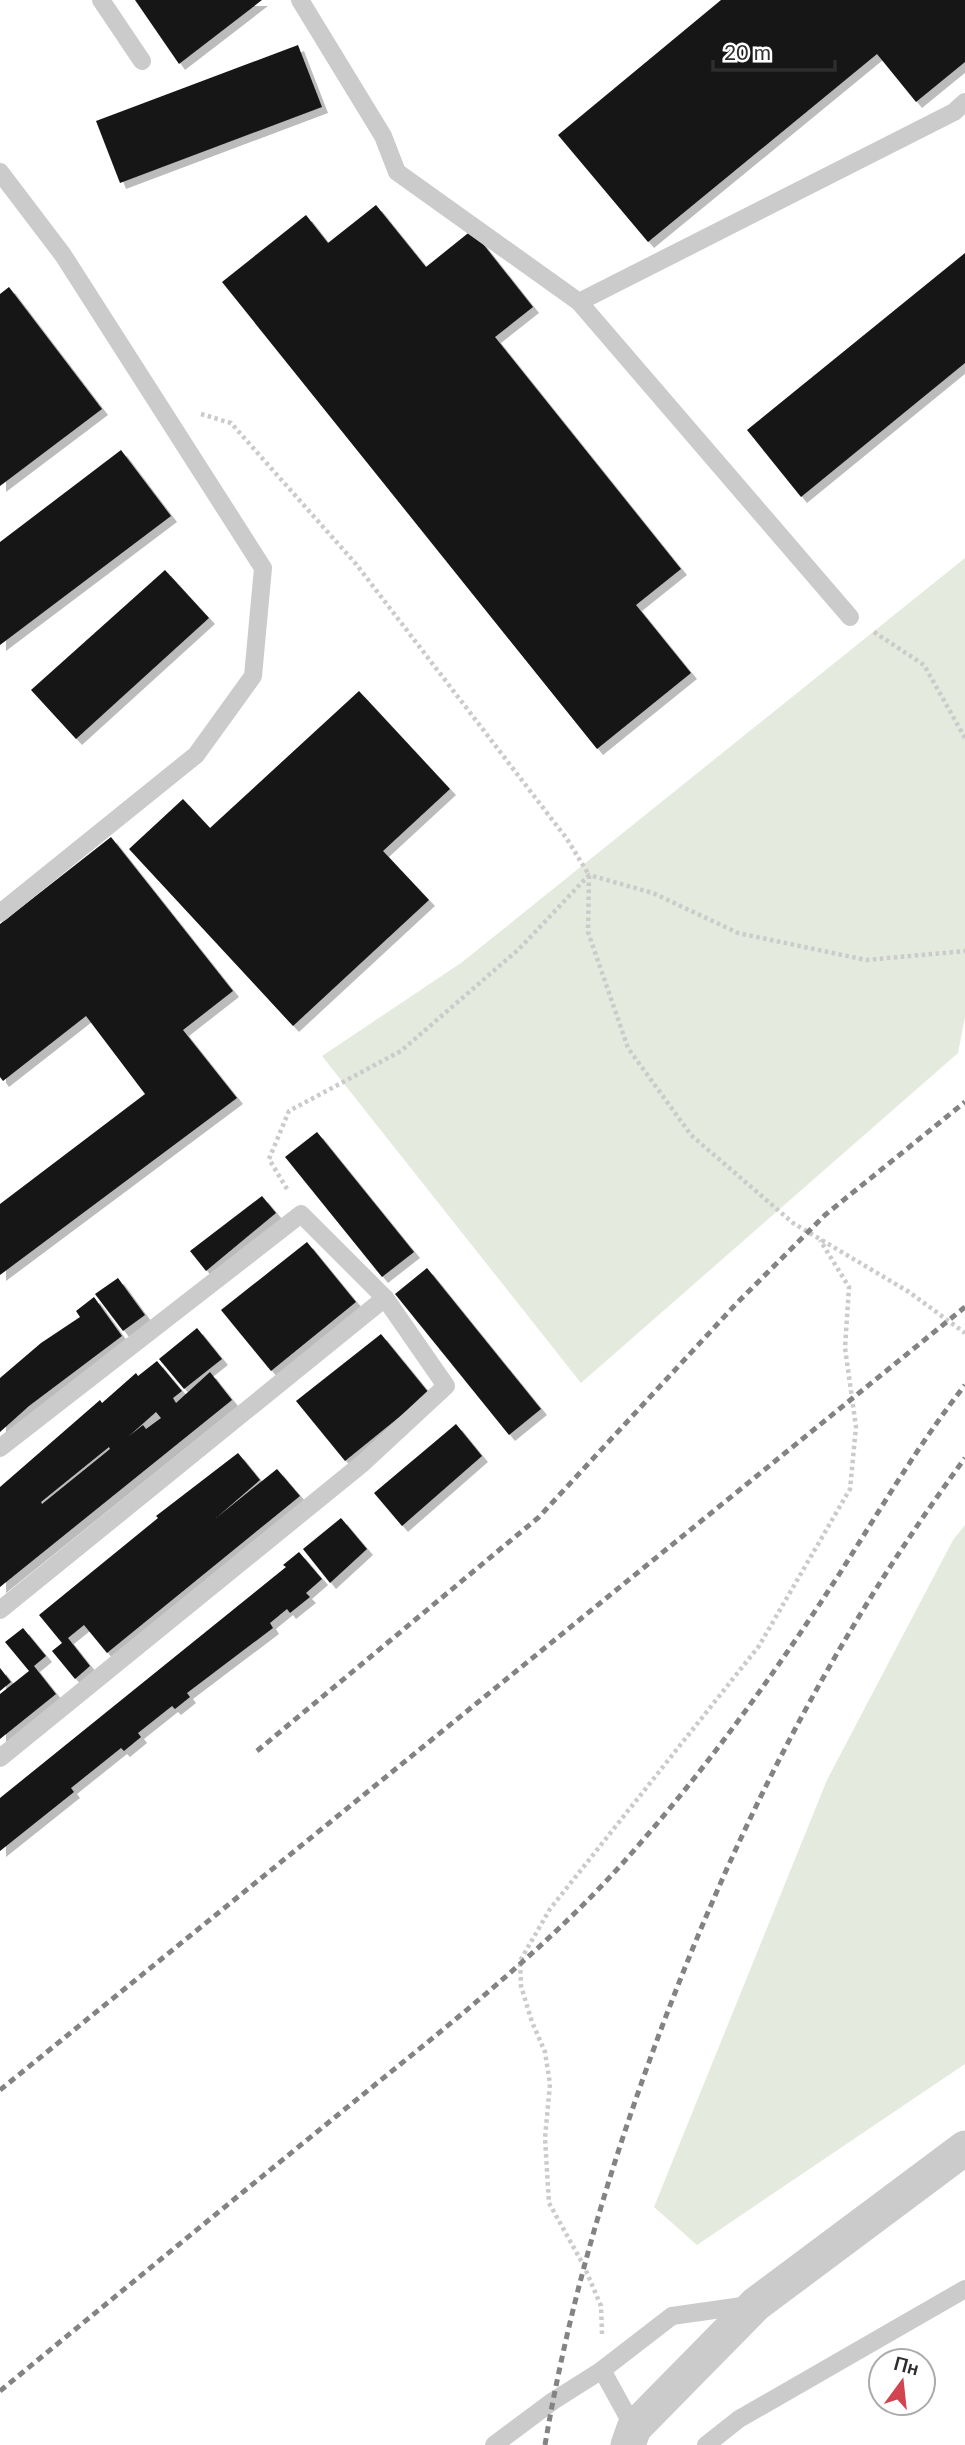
<svg xmlns="http://www.w3.org/2000/svg" width="965" height="2445" font-family="Lato,sans-serif">
	<style>
		.green { fill: #e4eadd }
		.building { fill: #151515; fill-rule: evenodd; filter: url(#shadow) }
		.lines { fill: none; stroke-linecap: round; stroke-linejoin: round }
		.path { stroke: #cbcbcb; stroke-width: 4.5; stroke-dasharray: 3.5 3.5; stroke-linecap: butt }
		.lane { stroke: #cbcbcb; stroke-width: 18 }
		.street { stroke: #cbcbcb; stroke-width: 35 }
		.rail { stroke: #838383; stroke-width: 5; stroke-dasharray: 7 5; stroke-linecap: butt }
	</style>
	<defs>
		<filter id="shadow"><feDropShadow dx="6" dy="6" stdDeviation="0" flood-color="#0004"/></filter>
	</defs>
	<rect width="100%" height="100%" fill="#fff"/>
	<g class="green">
		<polygon points="965,558 965,1017 958,1053 581,1383 322,1056 461,963"/>
		<polygon points="965,1525 965,2064 697,2245 654,2207 827,1780 953,1540"/>
	</g>
	<g class="building">
		<polygon points="135,0 262,0 179,64"/>
		<polygon points="721,0 965,0 965,62 916,102 877,54 648,242 558,135"/>
		<polygon points="298,45 322,107 120,183 96,121"/>
		<polygon points="376,205 426,267 472,230 533,307 495,337 681,569 636,605 691,673 597,749 222,282 306,215 328,243"/>
		<polygon points="965,253 965,363 801,497 747,430"/>
		<polygon points="9,287 102,409 0,486 0,294"/>
		<polygon points="121,450 171,516 0,645 0,542"/>
		<polygon points="165,570 209,618 76,739 31,690"/>
		<polygon points="359,691 450,789 383,851 429,900 293,1026 129,849 183,799 210,828"/>
		<polygon points="111,837 233,991 183,1030 237,1098 0,1275 0,1204 145,1094 86,1016 3,1081 0,1077 0,924"/>
		<polygon points="317,1132 414,1252 382,1277 285,1157"/>
		<polygon points="262,1196 276,1213 206,1271 190,1251"/>
		<polygon points="307,1242 356,1302 271,1371 221,1310"/>
		<polygon points="427,1268 541,1409 509,1435 395,1294"/>
		<polygon points="118,1278 145,1315 123,1331 95,1294"/>
		<polygon points="94,1297 122,1336 29,1406 0,1432 0,1378 41,1343 80,1317 76,1311"/>
		<polygon points="197,1328 222,1359 184,1389 159,1359"/>
		<polygon points="381,1334 429,1393 345,1461 296,1401"/>
		<path d="M157 1361 182 1391 173 1398 176 1403 210 1372 232 1400 0 1587V1487L100 1400 102 1403 136 1373 138 1376ZM156 1412 161 1418 146 1429 143 1425 129 1436ZM109 1447 110 1449 42 1504 41 1502Z"/>
		<polygon points="456,1424 482,1456 402,1526 374,1493"/>
		<polygon points="238,1453 260,1480 216,1518 277,1469 300,1496 107,1653 84,1625 68,1638 90,1666 75,1679 52,1651 62,1643 39,1615 158,1518 156,1516"/>
		<polygon points="341,1518 367,1549 330,1583 303,1549"/>
		<polygon points="299,1552 322,1579 306,1593 310,1597 290,1613 287,1609 270,1623 273,1628 187,1693 190,1697 175,1709 172,1706 138,1733 141,1737 124,1751 121,1748 71,1788 74,1792 0,1851 0,1798 286,1567 283,1565"/>
		<polygon points="23,1628 46,1656 34,1666 56,1694 0,1739 0,1694 29,1671 5,1642"/>
		<polygon points="0,1668 11,1682 0,1691"/>
	</g>
	<g class="lines">
		<g class="path">
			<polyline points="201,414 231,423 356,564 567,839 589,875 588,932 628,1048 691,1135 793,1223 909,1292 965,1333"/>
			<polyline points="874,632 924,665 965,738"/>
			<polyline points="287,1189 269,1159 289,1111 401,1051 519,949 589,875 653,893 738,933 866,960 965,951"/>
			<polyline points="602,2334 601,2306 584,2266 549,2203 545,2138 550,2084 545,2052 532,2022 521,1986 520,1961 550,1909 759,1646 850,1489 856,1427 845,1348 849,1287 820,1240"/>
		</g>
		<g class="lane">
			<polyline points="101,0 142,61"/>
			<polyline points="300,0 383,136 397,172 579,302 850,617"/>
			<polyline points="0,172 63,255 263,568 253,676 196,755 0,913"/>
			<polyline points="579,302 954,112 965,102"/>
			<polyline points="0,1448 301,1214 385,1298 446,1386 363,1463 0,1758"/>
			<polyline points="0,1610 385,1298"/>
			<polyline points="602,2370 634,2428"/>
			<polyline points="494,2445 553,2401 602,2370 672,2316 749,2305"/>
			<polyline points="706,2445 739,2419 965,2289"/>
		</g>
		<polyline class="street" points="628,2445 634,2428 756,2304 965,2148"/>
		<g class="rail">
			<polyline points="257,1751 539,1517 736,1304 825,1215 965,1102"/>
			<polyline points="0,2090 965,1307"/>
			<path d="M0 2391C117 2295 233 2200 350 2105 446 2027 547 1949 629 1856 707 1768 776 1672 840 1573 880 1510 918 1445 965 1385"/>
			<path d="M545 2445C569 2303 610 2166 660 2032 738 1824 833 1638 965 1458"/>
		</g>
	</g>
	<g transform="translate(902 2382) rotate(15)"><circle r="33" fill="#ffffff" stroke="#ababab" stroke-width="2"/>
	<path d="M0-5L12 26L0 18L-12 26Z" fill="#d24450"/>
	<text y="-10" font-size="19" font-weight="bold" text-anchor="middle" fill="#2e2e2e">Пн</text>
	</g>
	<path d="M713 60v10h122v-10" fill="none" stroke="#2e2e2e" stroke-width="3.5"/>
	<text x="724" y="60" font-size="21" fill="#2e2e2e" stroke="#ffffff" stroke-width="5" paint-order="stroke">20 m</text>
</svg>
